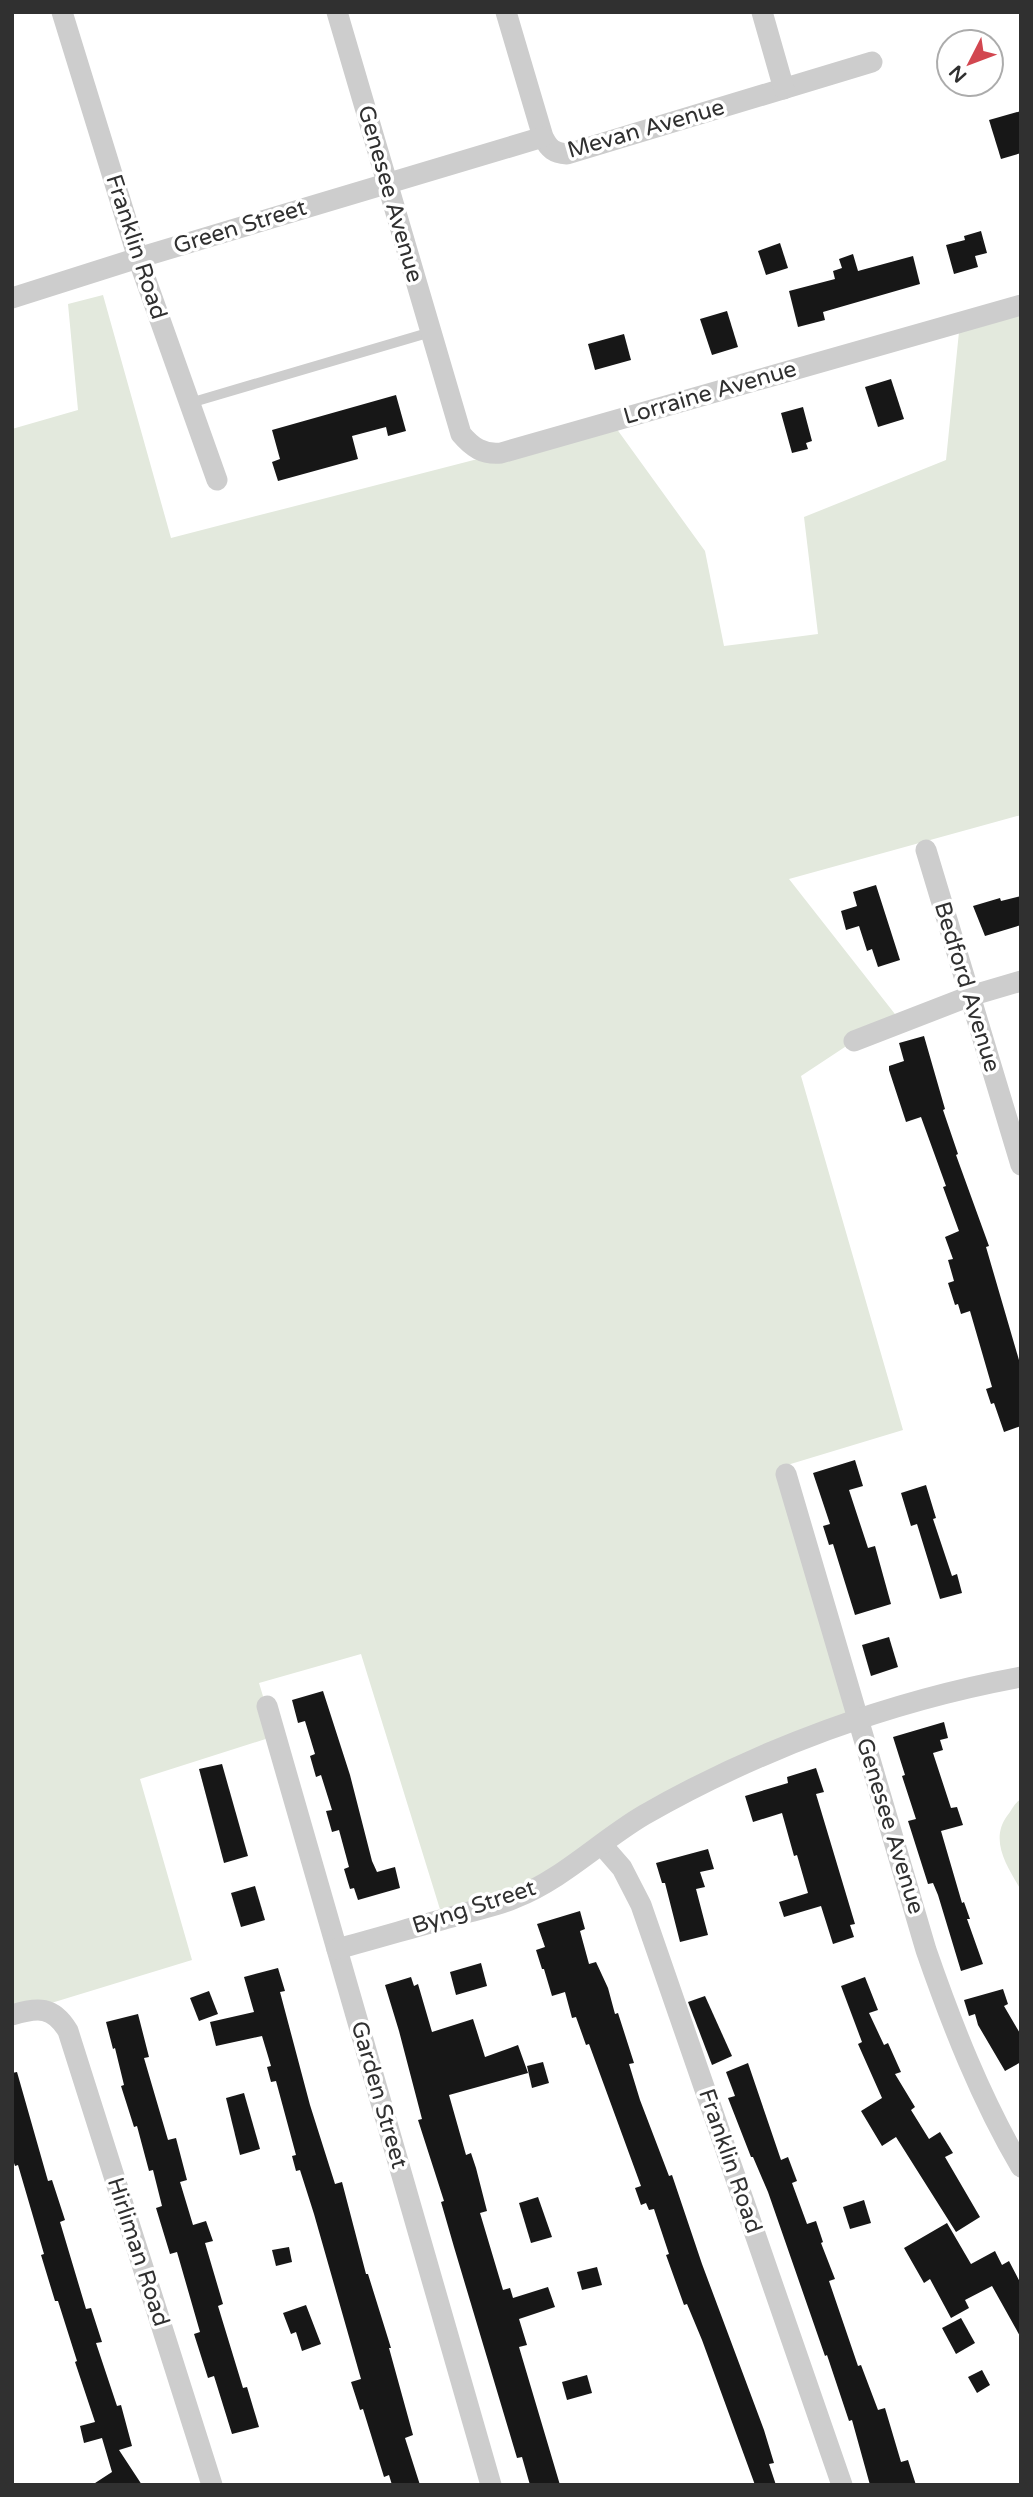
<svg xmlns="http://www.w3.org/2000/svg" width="1033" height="2497" font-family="'Varela Round',sans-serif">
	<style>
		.green { fill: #e3e9dd }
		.building { fill: #171717 }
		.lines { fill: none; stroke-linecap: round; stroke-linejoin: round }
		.service { stroke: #cdcdcd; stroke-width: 10 }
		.minor { stroke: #cdcdcd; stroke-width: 21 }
		.labels { text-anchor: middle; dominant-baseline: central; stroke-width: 7; stroke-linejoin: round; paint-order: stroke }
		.street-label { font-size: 23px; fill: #303030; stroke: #fff }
	</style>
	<rect width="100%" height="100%" fill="#fff"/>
	<g class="green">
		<polygon points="103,295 171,538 501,453 611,421 705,551 724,646 818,634 804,517 946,460 960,322 1014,307 1021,320 1021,815 789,879 902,1023 854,1041 801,1076 903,1430 784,1466 858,1720 713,1779 548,1882 443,1919 361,1654 259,1683 275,1736 140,1779 192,1960 12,2015 12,429 78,410 68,304"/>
		<path d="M1021 1799V1890C1008 1868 989 1841 1007 1816 1012 1810 1014 1803 1021 1799Z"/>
	</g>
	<g class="building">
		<polygon points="1021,111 1021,153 1001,159 989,120"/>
		<polygon points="981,231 987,253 975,256 978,267 954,274 946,245 965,240 964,236"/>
		<polygon points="780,243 788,268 766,275 758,251"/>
		<polygon points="853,254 858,271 913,256 920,284 823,312 825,320 798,327 789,291 835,279 833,271 842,268 839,259"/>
		<polygon points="727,311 738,347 712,355 700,319"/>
		<polygon points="624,334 631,360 595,370 588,344"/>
		<polygon points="891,379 904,419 878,427 865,387"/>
		<polygon points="396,395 406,431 388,436 386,427 352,436 358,459 278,481 272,462 280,459 272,430"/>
		<polygon points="803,407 812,441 806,443 808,449 792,453 781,413"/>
		<polygon points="876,885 900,960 878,967 872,949 867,951 859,926 846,930 841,911 857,906 853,892"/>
		<polygon points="1021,896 1021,925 985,936 973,906 1000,898 1001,901"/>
		<polygon points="924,1036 945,1109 943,1110 958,1154 956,1155 989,1246 986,1247 1021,1367 1021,1426 1004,1432 994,1403 991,1404 986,1389 992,1387 970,1311 961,1314 958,1304 955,1305 948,1283 954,1281 948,1260 953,1259 945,1237 959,1231 943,1187 946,1186 921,1117 906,1122 889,1070 889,1066 904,1061 899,1043"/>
		<polygon points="855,1460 863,1486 849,1490 868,1548 875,1546 891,1604 855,1615 833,1544 829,1545 823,1526 830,1524 813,1473"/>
		<polygon points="926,1485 936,1518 933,1519 952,1576 957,1574 962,1593 940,1599 917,1524 911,1526 901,1493"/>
		<polygon points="889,1637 898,1667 871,1676 862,1645"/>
		<polygon points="323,1691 350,1775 372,1861 377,1872 395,1867 400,1888 358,1900 354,1888 350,1889 344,1869 349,1867 339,1830 332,1832 326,1811 332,1810 321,1775 316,1777 310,1756 315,1754 305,1721 298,1723 292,1700"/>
		<polygon points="944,1722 948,1738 940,1740 943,1750 933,1753 951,1808 957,1807 963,1825 941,1831 962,1903 964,1902 970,1919 967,1919 983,1964 961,1971 938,1895 933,1883 928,1884 908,1821 916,1819 902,1776 905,1775 893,1737"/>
		<polygon points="222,1764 248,1856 224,1863 199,1769"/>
		<polygon points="816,1768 824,1792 816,1794 855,1924 850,1925 854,1937 833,1944 821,1906 784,1917 779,1902 808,1893 797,1855 794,1856 782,1813 753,1822 745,1796 788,1783 787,1777"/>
		<polygon points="708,1849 714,1869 700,1872 705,1887 696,1889 708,1935 680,1942 665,1883 662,1883 656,1863"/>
		<polygon points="255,1886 265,1920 241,1927 231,1893"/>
		<polygon points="580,1911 585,1929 580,1931 589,1964 596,1962 608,1988 615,2014 618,2013 634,2063 629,2064 640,2100 669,2176 672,2175 702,2264 764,2430 774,2463 769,2464 776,2485 755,2485 702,2340 687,2304 684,2305 666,2255 669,2254 654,2209 649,2210 646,2203 641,2205 635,2188 641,2186 589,2044 586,2045 576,2017 572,2018 565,1992 552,1996 544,1969 542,1969 536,1950 545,1947 537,1924"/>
		<polygon points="481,1963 487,1986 456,1995 450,1972"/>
		<polygon points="278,1968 285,1991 280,1992 310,2105 335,2184 342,2182 366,2274 368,2274 391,2348 389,2348 413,2435 405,2438 420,2485 392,2485 389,2475 384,2477 363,2409 360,2410 351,2382 361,2379 314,2214 300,2170 296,2171 292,2156 296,2155 276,2081 271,2082 267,2067 271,2066 262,2036 216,2046 210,2022 254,2012 244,1977"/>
		<polygon points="411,1977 414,1986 418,1984 432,2032 473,2019 485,2057 518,2045 528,2073 449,2095 466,2155 471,2153 476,2168 487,2211 480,2213 503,2290 510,2288 513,2298 548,2287 555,2307 519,2319 527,2345 519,2347 560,2485 530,2485 522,2457 517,2458 454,2247 441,2202 444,2201 418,2120 422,2119 399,2031 385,1985"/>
		<polygon points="865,1977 878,2010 869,2013 884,2045 888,2043 901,2072 895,2074 915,2107 911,2110 929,2139 940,2132 953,2153 945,2157 980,2217 956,2232 896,2137 882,2146 861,2111 882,2098 858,2044 862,2042 841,1986"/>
		<polygon points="1003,1989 1008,2004 1004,2006 1021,2035 1021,2062 1005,2071 978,2025 975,2014 969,2016 964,2000"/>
		<polygon points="209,1991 218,2014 199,2021 190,1998"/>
		<polygon points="705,1996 732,2056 712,2065 688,2002"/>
		<polygon points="138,2014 149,2057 144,2058 168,2140 176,2138 187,2180 180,2182 193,2225 206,2221 213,2241 205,2243 223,2304 218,2306 243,2388 247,2387 259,2427 232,2434 214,2376 208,2378 194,2334 200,2332 177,2252 170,2254 156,2208 162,2206 153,2170 149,2171 137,2126 134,2127 121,2086 124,2085 115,2048 113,2049 106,2022"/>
		<polygon points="543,2062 549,2083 532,2088 527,2066"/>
		<polygon points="748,2063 781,2160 788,2157 797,2181 792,2183 807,2224 816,2221 823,2242 821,2243 835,2279 829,2281 858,2366 861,2365 878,2410 885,2408 901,2462 908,2460 916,2485 870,2485 852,2420 849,2421 827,2355 825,2356 768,2192 753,2157 751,2157 728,2098 735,2096 726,2072"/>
		<polygon points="17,2072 48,2181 52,2180 65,2220 60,2222 86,2309 91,2308 102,2342 96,2343 117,2406 121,2405 132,2446 119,2450 142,2485 92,2485 112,2472 102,2438 84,2443 80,2426 95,2422 75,2362 77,2361 58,2301 55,2301 41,2255 44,2254 18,2165 15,2166 12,2157 12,2073"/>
		<polygon points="244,2093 260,2149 240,2155 226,2098"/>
		<polygon points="538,2197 552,2237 531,2243 519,2203"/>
		<polygon points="864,2200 871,2223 850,2229 843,2207"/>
		<polygon points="947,2223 971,2264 995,2251 1002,2265 1009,2261 1021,2284 1021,2338 992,2286 965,2300 969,2308 951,2318 930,2279 924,2283 904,2248"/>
		<polygon points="289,2247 292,2262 276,2266 272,2250"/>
		<polygon points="597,2267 602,2285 582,2290 577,2272"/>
		<polygon points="306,2305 321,2344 302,2351 296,2332 291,2334 283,2313"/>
		<polygon points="961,2318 975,2343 956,2354 942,2328"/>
		<polygon points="982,2370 990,2385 977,2393 968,2377"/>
		<polygon points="587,2375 592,2393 567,2400 562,2382"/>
	</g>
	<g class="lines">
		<polyline class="service" points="190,403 431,332"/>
		<g class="minor">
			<polyline points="62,12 138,258 217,480"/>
			<path d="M337 12 461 434C472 447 483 455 501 453L1021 305"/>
			<path d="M506 12 543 137C549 149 554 153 567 154L872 62"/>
			<polyline points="762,12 784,89"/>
			<polyline points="12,298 138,258 543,137"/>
			<polyline points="926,850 1021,1165"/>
			<polyline points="854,1041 970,996 1021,981"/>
			<path d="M786 1474 926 1950C952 2025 981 2099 1021 2167"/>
			<polyline points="267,1706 491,2485"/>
			<polyline points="602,1845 622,1868 641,1905 842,2485"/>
			<path d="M337 1949C378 1938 418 1926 459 1915 478 1909 498 1906 515 1898 563 1879 600 1841 644 1815 759 1749 890 1701 1021 1677"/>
			<path d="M12 2015C38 2007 53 2006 68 2031L212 2485"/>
		</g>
	</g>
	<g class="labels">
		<g class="street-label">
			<text transform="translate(646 129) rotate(-16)">Mevan Avenue</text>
			<text transform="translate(390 194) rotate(74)">Genesee Avenue</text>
			<text transform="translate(240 227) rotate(-17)">Green Street</text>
			<text transform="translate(136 247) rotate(72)">Franklin Road</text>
			<text transform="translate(710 393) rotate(-16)">Lorraine Avenue</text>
			<text transform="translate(967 987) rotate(73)">Bedford Avenue</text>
			<text transform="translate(890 1826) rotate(73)">Genesee Avenue</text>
			<text transform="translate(474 1907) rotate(-18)">Byng Street</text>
			<text transform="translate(379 2095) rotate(74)">Garden Street</text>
			<text transform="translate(730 2161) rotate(71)">Franklin Road</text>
			<text transform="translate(138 2252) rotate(72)">Hirliman Road</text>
		</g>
	</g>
	<rect width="1033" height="2497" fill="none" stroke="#303030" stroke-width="28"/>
	<g transform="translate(970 63) rotate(228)"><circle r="33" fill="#ffffff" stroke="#acacac" stroke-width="2"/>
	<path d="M0-5L12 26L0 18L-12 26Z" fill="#d24750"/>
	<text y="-10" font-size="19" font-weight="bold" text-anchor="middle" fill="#303030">N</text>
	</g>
</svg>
